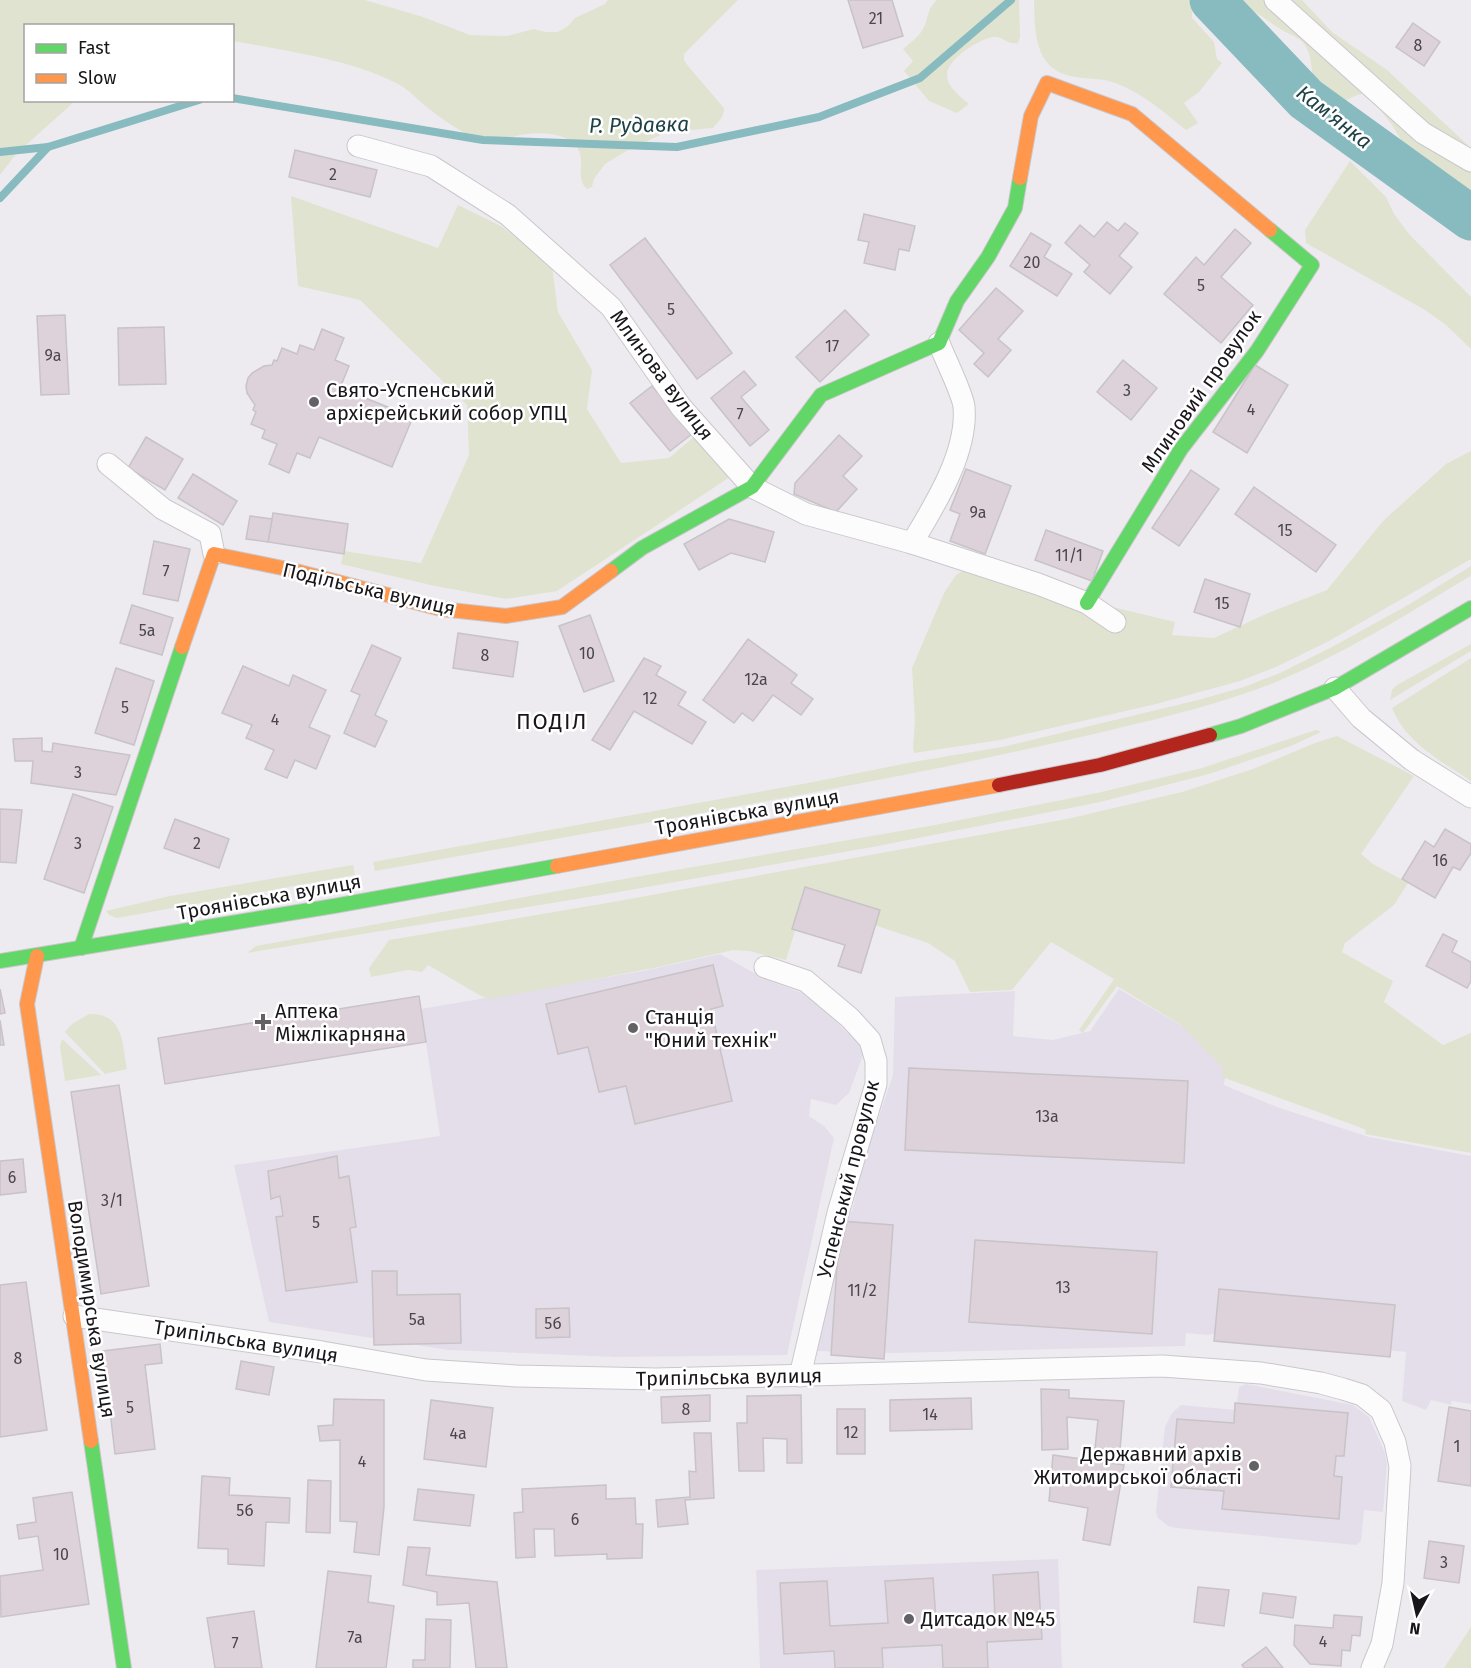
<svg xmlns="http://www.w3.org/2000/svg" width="1471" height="1668" font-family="'Fira Sans',sans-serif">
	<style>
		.built { fill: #e4deea }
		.green { fill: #e0e3d0 }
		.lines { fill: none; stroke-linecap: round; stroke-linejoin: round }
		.stream { stroke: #88bbbf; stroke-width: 8 }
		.river { stroke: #88bbbf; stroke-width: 45 }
		.building { fill: #ddd2da; stroke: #c7c3c7; stroke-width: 1.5 }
		.street-casing { stroke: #cac7cc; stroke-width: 23 }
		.fast-casing { stroke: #cac7cc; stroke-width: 16 }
		.slow-casing { stroke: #cac7cc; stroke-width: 16 }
		.jam-casing { stroke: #cac7cc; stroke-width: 16 }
		.street { stroke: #fcfcfd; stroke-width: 21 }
		.fast { stroke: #63d668; stroke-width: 14 }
		.slow { stroke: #ff974d; stroke-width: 14 }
		.jam { stroke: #b3261e; stroke-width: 14 }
		.poi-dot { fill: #636165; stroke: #fff; stroke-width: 2 }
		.labels { text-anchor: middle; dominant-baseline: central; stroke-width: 5; stroke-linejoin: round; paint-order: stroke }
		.number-label { font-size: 16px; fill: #4a464b }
		.street-label { font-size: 20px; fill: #18161a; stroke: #fff }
		.poi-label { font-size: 20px; fill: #18161a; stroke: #fff; text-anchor: start }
		.water-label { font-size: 21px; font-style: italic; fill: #1e4244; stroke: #fff }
		.quarter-label { font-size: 22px; letter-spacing: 1.5px; fill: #18161a; stroke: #fff }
	</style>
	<rect width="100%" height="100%" fill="#eeebf0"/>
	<g class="built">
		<polygon points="720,954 769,981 805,994 817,1003 865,1050 849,1093 836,1105 811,1099 809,1116 824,1126 834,1138 787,1355 616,1357 449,1350 269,1322 234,1165 440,1136 421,1009 643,971"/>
		<polygon points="1119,989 1184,1027 1226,1071 1224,1085 1277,1107 1369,1137 1471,1156 1471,1404 1452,1401 1451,1405 1431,1400 1426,1410 1402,1401 1406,1352 1212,1334 1208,1335 1186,1333 1185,1346 894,1353 816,1351 843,1211 852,1212 863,1163 893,1075 895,997 1015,991 1013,1036 1053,1040 1090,1031"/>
		<polygon points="1246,1384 1353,1405 1369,1417 1385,1453 1387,1464 1383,1512 1364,1510 1361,1541 1356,1545 1176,1528 1168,1526 1158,1518 1156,1512 1165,1427 1172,1413 1181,1405 1236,1410 1239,1387"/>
		<polygon points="1058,1559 1062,1668 760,1668 756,1570"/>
	</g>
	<g class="green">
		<path d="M0 0H365L423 17 470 35 507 36 534 29 545 32H558L568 26 575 18 605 4 608 0H738L684 54V60L688 66 724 108C724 117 719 121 713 128L667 132 628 150 605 164 594 179 592 187 587 189C573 176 589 158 574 144 560 131 533 132 516 136 504 139 496 147 482 143 476 142 471 137 466 134 453 126 440 118 428 108 419 101 410 91 400 85 355 60 283 50 233 41L232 26H26V100L75 101 16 154 0 175Z"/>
		<path d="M937 0H1019L1020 37 1018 43C1008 45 1005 38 996 37 982 36 946 60 947 75 947 87 960 96 969 104L957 113 929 101 904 71 913 61 903 49C910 43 920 36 924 27 929 16 927 9 937 0Z"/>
		<path d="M1034 0H1189L1192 5V18L1214 42 1217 59 1222 63 1199 92 1184 103 1198 123 1186 130C1164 112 1140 91 1112 82 1100 78 1088 79 1075 77 1034 70 1035 33 1034 0Z"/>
		<path d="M1235 0H1302L1332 32 1387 70 1471 148V233L1463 218 1451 203 1428 184 1392 125 1368 94C1353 91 1344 108 1329 102 1306 92 1317 64 1305 45 1300 38 1293 36 1286 32 1274 26 1265 18 1255 12 1248 7 1241 5 1235 0Z"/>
		<polygon points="1350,161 1386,197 1394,214 1409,234 1471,297 1471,349 1446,325 1425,310 1306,243 1305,230"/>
		<polygon points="291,196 438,248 458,205 501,226 552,266 558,312 592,370 587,409 621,463 669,458 695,436 730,477 557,591 506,599 435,586 341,564 344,551 421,563 469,455 467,405 360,300 298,286"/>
		<polygon points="1471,451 1471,559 1329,641 1276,667 1240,681 1156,704 1000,740 914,753 913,748 915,721 912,668 944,593 956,575 964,570 973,572 1064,606 1071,607 1104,605 1175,622 1172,635 1214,638 1268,613 1327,590 1383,521 1446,464"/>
		<path d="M1471 566V576L1467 578C1403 617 1340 656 1271 684 1219 704 1165 717 1111 730 1056 743 1000 755 944 767 755 805 565 837 375 871L373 862 808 783 913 762 1002 747 1198 700 1244 687 1280 673 1330 648 1408 605Z"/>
		<polygon points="1471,644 1471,651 1390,700 1392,690 1397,685"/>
		<path d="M1471 658V781C1441 761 1406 743 1392 708Z"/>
		<polygon points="1316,730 1321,732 1291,746 1209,774 1100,802 878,846 613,893 247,953 256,946 635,877 935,825 1097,793 1202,768"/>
		<polygon points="1337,736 1414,776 1361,854 1373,864 1408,883 1394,905 1345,943 1342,952 1393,981 1384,1002 1443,1045 1471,1033 1471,1153 1365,1134 1366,1130 1359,1127 1222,1077 1223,1068 1181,1025 1117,986 1083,1033 1079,1030 1114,979 1051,942 1012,990 970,992 955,961 928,943 815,905 801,911 786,960 749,951 733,950 654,968 490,999 481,996 428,965 422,972 408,970 371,977 369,968 389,940 613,902 1067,819 1182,792 1253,769 1315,743"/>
		<polygon points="353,865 355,875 117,918 109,915 106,911 170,896"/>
		<path d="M89 1014C124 1013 122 1043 127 1069L105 1074 65 1032 72 1024Z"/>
		<polygon points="62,1039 101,1075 65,1081 60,1047"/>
		<polygon points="1471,1627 1471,1668 1444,1668"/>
	</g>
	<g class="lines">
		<g class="stream">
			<polyline points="232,98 483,140 677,147 819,117 920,78 1011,0"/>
			<polyline points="0,152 48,147 199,100"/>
			<polyline points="0,198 48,147"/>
		</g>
		<polyline class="river" points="1212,0 1306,99 1471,218"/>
	</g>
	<g class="building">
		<polygon points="848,0 892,0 903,36 863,48"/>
		<polygon points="1413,23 1440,42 1424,66 1396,47"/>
		<polygon points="295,150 377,170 370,197 289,177"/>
		<polygon points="864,214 915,226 909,251 899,249 895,270 864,263 869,242 858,240"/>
		<polygon points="1107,222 1118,231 1125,223 1138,233 1119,256 1132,267 1110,294 1084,272 1090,265 1065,243 1080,225 1094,237"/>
		<polygon points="1235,229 1251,243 1221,277 1253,305 1221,343 1164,294 1196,257 1204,265"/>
		<polygon points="1031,233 1051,245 1044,257 1072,274 1057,296 1010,266"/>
		<polygon points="645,238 732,353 697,379 610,265"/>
		<polygon points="996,288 1023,311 998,339 1011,350 988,377 974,364 984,353 959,330"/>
		<polygon points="845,310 869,335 820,382 796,357"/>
		<polygon points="65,315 69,394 41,395 37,316"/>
		<polygon points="164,327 166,384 119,385 118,328"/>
		<polygon points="322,329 344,338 335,360 349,366 340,388 413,417 392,467 319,437 310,458 297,453 289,473 269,464 277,444 262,438 265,430 251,424 256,412 253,410 255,405 247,393 246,386 248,378 252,373 264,366 272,365 274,360 277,361 282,348 297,354 300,345 314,350"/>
		<polygon points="1123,360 1157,388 1131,420 1097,392"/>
		<polygon points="1255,365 1288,385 1247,453 1213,432"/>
		<polygon points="744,371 756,385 741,397 769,430 750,446 711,398"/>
		<polygon points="652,386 692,434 670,451 630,403"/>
		<polygon points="839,435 862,456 843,476 857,489 836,512 794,494 795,483"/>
		<polygon points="146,437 183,459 165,490 128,468"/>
		<polygon points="966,469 1011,486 985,554 950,541 960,514 950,510"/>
		<polygon points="1191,470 1219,489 1179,546 1152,528"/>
		<polygon points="193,474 237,501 223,525 178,498"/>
		<polygon points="1254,487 1336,545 1316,572 1235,514"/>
		<polygon points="273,513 348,524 344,554 268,542"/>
		<polygon points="250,516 272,519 268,542 246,539"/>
		<polygon points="729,519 774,532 765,562 731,553 699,570 684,544"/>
		<polygon points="1046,530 1103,551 1092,581 1035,560"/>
		<polygon points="154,541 190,549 178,601 143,594"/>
		<polygon points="1205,579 1250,594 1240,627 1194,612"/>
		<polygon points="132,605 173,618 162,655 120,643"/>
		<polygon points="590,615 614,681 584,692 559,626"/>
		<polygon points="458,633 518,642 513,677 453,668"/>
		<polygon points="748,639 797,675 791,683 813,699 801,715 773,695 753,721 742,713 734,723 703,700"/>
		<polygon points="372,645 401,658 375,715 387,721 375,747 344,733 360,695 351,691"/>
		<polygon points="644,658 661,666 656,675 686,692 678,705 706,722 692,744 634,711 610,750 592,740"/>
		<polygon points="243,666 289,686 293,675 326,690 309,727 330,736 316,769 295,760 287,778 265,769 274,750 246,738 252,725 222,713"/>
		<polygon points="116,668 154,681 134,745 95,733"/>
		<polygon points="42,738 42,751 52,752 53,743 130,755 116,795 31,783 33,761 15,761 13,739"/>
		<polygon points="73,794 113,807 84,893 44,879"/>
		<polygon points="0,809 22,810 16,863 0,862"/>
		<polygon points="175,819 229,839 219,868 164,848"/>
		<polygon points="1445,829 1471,844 1471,853 1460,870 1453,867 1435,898 1402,879 1425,841 1434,847"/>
		<polygon points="805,887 880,910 861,973 838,966 845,945 792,929"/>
		<polygon points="1443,934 1457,941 1452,952 1471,962 1471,981 1467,988 1426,966"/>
		<polygon points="713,965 723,1006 711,1009 732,1101 635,1124 626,1086 599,1092 588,1047 558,1054 546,1004"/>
		<polygon points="0,989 5,1013 0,1014"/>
		<polygon points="419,996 426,1042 165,1084 158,1038"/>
		<polygon points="0,1020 4,1045 0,1045"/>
		<polygon points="909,1068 1188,1081 1184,1163 905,1150"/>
		<polygon points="119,1085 149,1286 101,1294 71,1092"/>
		<polygon points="337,1156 339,1178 349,1176 356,1227 350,1228 357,1282 286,1291 276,1217 283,1216 280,1196 271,1199 268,1171"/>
		<polygon points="23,1159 26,1192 0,1195 0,1161"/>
		<polygon points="840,1221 893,1225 884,1359 831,1355"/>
		<polygon points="975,1240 1157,1252 1152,1334 969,1322"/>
		<polygon points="372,1271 397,1271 397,1295 460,1294 461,1343 374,1345"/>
		<polygon points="26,1282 47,1430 0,1437 0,1285"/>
		<polygon points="1219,1289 1395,1305 1390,1357 1214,1341"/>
		<polygon points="569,1308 570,1337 536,1338 536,1309"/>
		<polygon points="160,1344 162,1363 145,1365 155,1449 115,1454 103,1351"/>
		<polygon points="241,1361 274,1367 269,1395 236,1389"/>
		<polygon points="1041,1389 1069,1390 1069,1398 1124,1401 1120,1450 1095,1448 1098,1420 1067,1417 1068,1449 1042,1450"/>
		<polygon points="710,1395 710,1421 662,1423 661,1397"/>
		<polygon points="801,1395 802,1463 787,1463 787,1439 763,1438 764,1471 739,1471 737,1423 747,1423 747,1396"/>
		<polygon points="971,1398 972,1429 890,1431 890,1400"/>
		<polygon points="334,1399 384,1400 384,1507 379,1555 354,1552 357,1522 340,1521 340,1440 320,1441 318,1426 333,1425"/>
		<polygon points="431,1400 493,1408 486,1467 424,1459"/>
		<polygon points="1235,1403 1348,1413 1344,1456 1336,1456 1334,1476 1342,1477 1339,1519 1222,1509 1224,1491 1171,1487 1177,1419 1234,1423"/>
		<polygon points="1449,1407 1471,1411 1471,1486 1438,1481"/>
		<rect x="837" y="1409" width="28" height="45"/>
		<polygon points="694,1433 711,1433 714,1498 685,1500 688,1524 658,1527 656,1500 690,1497 689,1471 696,1472"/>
		<polygon points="1053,1455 1124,1465 1110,1545 1083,1540 1088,1508 1049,1501"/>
		<polygon points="202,1476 230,1478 229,1495 290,1498 289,1523 266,1522 264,1566 228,1564 228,1549 198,1548"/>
		<polygon points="308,1480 331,1481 330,1533 306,1532"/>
		<polygon points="606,1485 606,1499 635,1498 636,1524 643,1524 642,1558 607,1559 607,1554 555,1556 554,1529 534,1529 535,1557 516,1558 514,1513 523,1512 522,1489"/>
		<polygon points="418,1489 474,1495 470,1526 414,1520"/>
		<polygon points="72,1492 89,1604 1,1617 0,1576 43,1570 38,1536 19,1539 17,1525 36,1522 33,1498"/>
		<polygon points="1429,1541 1464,1546 1459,1583 1424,1578"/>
		<polygon points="408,1547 430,1548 426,1575 497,1582 507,1668 476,1668 469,1603 437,1605 437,1592 403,1585"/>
		<polygon points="328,1571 371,1576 368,1602 394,1606 386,1668 316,1668"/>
		<polygon points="1038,1572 1042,1639 987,1642 988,1668 943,1668 942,1645 882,1648 883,1668 835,1668 834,1651 784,1654 780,1583 827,1581 830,1626 888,1623 885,1581 933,1578 936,1620 995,1617 993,1575"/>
		<polygon points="1198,1587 1229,1590 1224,1626 1194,1622"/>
		<polygon points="1263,1593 1296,1597 1293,1618 1260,1613"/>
		<polygon points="254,1611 262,1668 215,1668 207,1618"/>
		<polygon points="1334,1615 1362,1617 1360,1636 1352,1635 1350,1651 1342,1650 1341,1666 1310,1664 1294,1645 1295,1625 1333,1628"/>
		<polygon points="426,1619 451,1620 450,1668 413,1668 413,1660 425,1660"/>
		<polygon points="1266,1647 1283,1668 1244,1668 1242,1665"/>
	</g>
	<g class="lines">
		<defs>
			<g id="street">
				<polyline points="1275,0 1423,133 1471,161"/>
				<polyline points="358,146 431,166 508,215 611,307 681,407 752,487 806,514 912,543 1038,584 1087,603 1115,622"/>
				<polyline points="108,464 163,509 210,534 214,554"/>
				<path d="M912 543C934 506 968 453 964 407 963 394 944 357 939 343"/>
				<polyline points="1335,688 1361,718 1412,760 1471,797"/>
				<polyline points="765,967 806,981 850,1018 870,1040 876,1061 876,1084 838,1213 800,1376"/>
				<polyline points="74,1316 322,1352 426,1370 517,1376 656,1379 1162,1366 1261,1373 1321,1383 1343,1389 1362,1395 1381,1410 1395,1442 1400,1466 1393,1583 1382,1644 1372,1668"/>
			</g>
			<g id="fast">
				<polyline points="611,571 642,548 752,487 821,395 939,343 957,301 988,257 1015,208 1020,178"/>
				<polyline points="1087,603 1181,449 1257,351 1312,265 1270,230"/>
				<polyline points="1210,735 1241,726 1335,688 1471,608"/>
				<polyline points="81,948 182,647"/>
				<polyline points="0,961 334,906 557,866"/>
				<polyline points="91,1441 124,1668"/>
			</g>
			<g id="slow">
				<polyline points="1020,178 1031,116 1047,83 1132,114 1270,230"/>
				<polyline points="182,647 214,554 292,570 441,609 506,616 562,607 611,571"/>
				<polyline points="557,866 999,785"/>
				<polyline points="37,956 27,1004 91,1441"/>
			</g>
			<polyline id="jam" points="999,785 1100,765 1210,735"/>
		</defs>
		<use href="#street" class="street-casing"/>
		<use href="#fast" class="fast-casing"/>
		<use href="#slow" class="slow-casing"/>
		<use href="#jam" class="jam-casing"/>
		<use href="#street" class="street"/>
		<use href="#fast" class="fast"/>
		<use href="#slow" class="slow"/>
		<use href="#jam" class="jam"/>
	</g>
	<g class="poi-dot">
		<circle cx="314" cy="402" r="6"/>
		<path d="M260 1013h6v6h6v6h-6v6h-6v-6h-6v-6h6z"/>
		<circle cx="633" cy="1028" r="6"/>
		<circle cx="1254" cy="1466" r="6"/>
		<circle cx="909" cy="1619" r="6"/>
	</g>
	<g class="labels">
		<g class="number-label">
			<text x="876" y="18">21</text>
			<text x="1418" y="45">8</text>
			<text x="333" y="174">2</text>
			<text x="1032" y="262">20</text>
			<text x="1201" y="285">5</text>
			<text x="671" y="309">5</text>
			<text x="832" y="346">17</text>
			<text x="53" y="355">9а</text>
			<text x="1127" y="390">3</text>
			<text x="1251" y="409">4</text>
			<text x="740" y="414">7</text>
			<text x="978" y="512">9а</text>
			<text x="1285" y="530">15</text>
			<text x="1069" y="555">11/1</text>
			<text x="166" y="571">7</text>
			<text x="1222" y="603">15</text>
			<text x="147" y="630">5а</text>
			<text x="587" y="653">10</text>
			<text x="485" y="655">8</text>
			<text x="756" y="679">12а</text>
			<text x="650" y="698">12</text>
			<text x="125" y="707">5</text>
			<text x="275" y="719">4</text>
			<text x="78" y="772">3</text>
			<text x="78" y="843">3</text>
			<text x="197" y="843">2</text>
			<text x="1440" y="860">16</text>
			<text x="1047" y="1116">13а</text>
			<text x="12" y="1177">6</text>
			<text x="112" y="1200">3/1</text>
			<text x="316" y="1222">5</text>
			<text x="1063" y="1287">13</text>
			<text x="862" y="1290">11/2</text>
			<text x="417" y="1319">5а</text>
			<text x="553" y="1323">5б</text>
			<text x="18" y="1358">8</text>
			<text x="130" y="1407">5</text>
			<text x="686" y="1409">8</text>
			<text x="930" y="1414">14</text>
			<text x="851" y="1432">12</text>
			<text x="458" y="1433">4а</text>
			<text x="1457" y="1446">1</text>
			<text x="362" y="1461">4</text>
			<text x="245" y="1510">5б</text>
			<text x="575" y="1519">6</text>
			<text x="61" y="1554">10</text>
			<text x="1444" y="1562">3</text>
			<text x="355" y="1637">7а</text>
			<text x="1323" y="1641">4</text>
			<text x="235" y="1643">7</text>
		</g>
		<g class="street-label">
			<text transform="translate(662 375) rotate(53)">Млинова вулиця</text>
			<text transform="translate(1201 391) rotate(-55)">Млиновий провулок</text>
			<text transform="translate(369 589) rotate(13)">Подільська вулиця</text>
			<text transform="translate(747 812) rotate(-10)">Троянівська вулиця</text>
			<text transform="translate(269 897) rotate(-10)">Троянівська вулиця</text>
			<text transform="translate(848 1179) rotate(-76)">Успенський провулок</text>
			<text transform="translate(92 1309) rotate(81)">Володимирська вулиця</text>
			<text transform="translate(246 1341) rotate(9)">Трипільська вулиця</text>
			<text transform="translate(729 1377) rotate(-1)">Трипільська вулиця</text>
		</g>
		<g class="poi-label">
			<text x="326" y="390">Свято-Успенський<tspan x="326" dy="23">архієрейський собор УПЦ</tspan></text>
			<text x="275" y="1011">Аптека<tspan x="275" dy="23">Міжлікарняна</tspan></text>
			<text x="645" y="1017">Станція<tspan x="645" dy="23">"Юний технік"</tspan></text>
			<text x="1242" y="1454" text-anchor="end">Державний архів<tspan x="1242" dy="23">Житомирської області</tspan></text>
			<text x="921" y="1619">Дитсадок №45</text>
		</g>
		<g class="water-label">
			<text transform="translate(1334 117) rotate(38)">Кам'янка</text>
			<text transform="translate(639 125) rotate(-1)">Р. Рудавка</text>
		</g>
		<g class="quarter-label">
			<text x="552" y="721">ПОДІЛ</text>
		</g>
	</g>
	<rect x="24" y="24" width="210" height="78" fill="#ffffff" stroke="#a3a2a3" stroke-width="1.5"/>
	<rect x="36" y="44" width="30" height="9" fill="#63d668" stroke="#a3a2a3" stroke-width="1.5"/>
	<text x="78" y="54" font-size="18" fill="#18161a">Fast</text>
	<rect x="36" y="74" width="30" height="9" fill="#ff974d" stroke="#a3a2a3" stroke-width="1.5"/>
	<text x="78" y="84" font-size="18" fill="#18161a">Slow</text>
	<g transform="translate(1417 1614) rotate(188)" stroke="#ffffff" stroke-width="4.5" paint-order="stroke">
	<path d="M0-4.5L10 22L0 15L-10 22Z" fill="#18161a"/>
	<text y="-9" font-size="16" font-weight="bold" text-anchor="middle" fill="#18161a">N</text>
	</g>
</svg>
